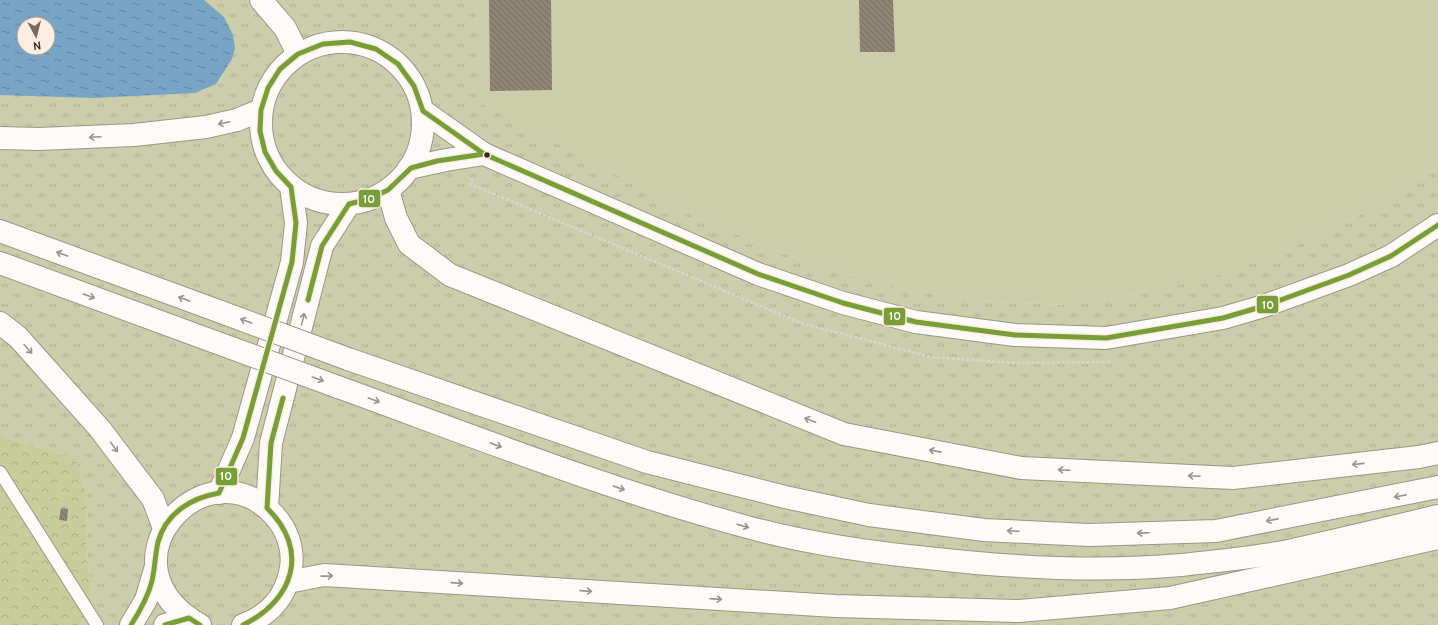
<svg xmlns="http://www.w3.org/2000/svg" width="1438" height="625" font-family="Cabin,sans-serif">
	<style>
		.grass { fill: url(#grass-tufts); fill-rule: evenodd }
		.forest { fill: url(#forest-crowns) }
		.garden { fill: #ccceab }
		.water { fill: url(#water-ripples); fill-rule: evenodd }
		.building { fill: url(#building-back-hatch) }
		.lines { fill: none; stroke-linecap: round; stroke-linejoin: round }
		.service-casing { stroke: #a19387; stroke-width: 14 }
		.minor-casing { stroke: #a19387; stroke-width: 24 }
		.tertiary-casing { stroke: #a19387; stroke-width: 24 }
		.secondary-casing { stroke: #a19387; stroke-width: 24 }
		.trunk-casing { stroke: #a19387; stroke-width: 24 }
		.path { stroke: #dad4d0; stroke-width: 2.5; stroke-dasharray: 3 2; stroke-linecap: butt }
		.service { stroke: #fdfaf8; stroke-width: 12 }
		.minor { stroke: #fdfaf8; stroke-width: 22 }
		.tertiary { stroke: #fdfaf8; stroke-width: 22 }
		.secondary { stroke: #fdfaf8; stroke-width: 22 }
		.trunk { stroke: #fdfaf8; stroke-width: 22 }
		.trunk-bridge-casing { stroke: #a19387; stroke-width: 24; stroke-linecap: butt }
		.trunk-bridge { stroke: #fdfaf8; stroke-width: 22 }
		.bus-1-casing { stroke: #fbede2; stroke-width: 8 }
		.bus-1 { stroke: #789f37; stroke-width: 5 }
		.oneway { stroke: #9a928c }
		.bus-dot { fill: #372a1f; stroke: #fbede2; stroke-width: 1.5 }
		.line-badge { stroke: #fbede2; stroke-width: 1.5 }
		.badge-label { font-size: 11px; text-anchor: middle; font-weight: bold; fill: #fff }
	</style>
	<defs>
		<pattern id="grass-tufts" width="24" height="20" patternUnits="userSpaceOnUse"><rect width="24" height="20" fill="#ccceab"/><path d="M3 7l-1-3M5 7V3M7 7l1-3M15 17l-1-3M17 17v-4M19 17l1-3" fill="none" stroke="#b0b193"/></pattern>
		<pattern id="forest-crowns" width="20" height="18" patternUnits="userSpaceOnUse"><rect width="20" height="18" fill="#c8ce9b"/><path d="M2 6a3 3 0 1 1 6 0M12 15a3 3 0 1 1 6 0" fill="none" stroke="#acb185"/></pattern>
		<pattern id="water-ripples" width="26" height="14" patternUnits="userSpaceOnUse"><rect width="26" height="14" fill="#78a4c5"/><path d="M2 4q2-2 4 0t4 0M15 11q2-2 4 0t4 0" fill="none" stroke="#63869f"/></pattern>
		<pattern id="building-back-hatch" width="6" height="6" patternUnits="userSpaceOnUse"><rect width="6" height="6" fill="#908474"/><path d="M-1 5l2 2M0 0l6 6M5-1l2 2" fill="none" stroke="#766c5f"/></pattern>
	</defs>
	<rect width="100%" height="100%" fill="#efddcd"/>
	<path class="grass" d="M0 0H476L479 102 700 219 810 264 908 290 992 302 1068 305 1134 295 1262 257 1315 238 1369 210 1438 167V625H79L93 606 86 550 87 497 75 458 0 436ZM24 24H48V48H24Z"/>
	<polygon class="forest" points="0,436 75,458 87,497 86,550 93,606 79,625 0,625"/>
	<polygon class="garden" points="476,0 1438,0 1438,167 1369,210 1315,238 1207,279 1134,295 1068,305 992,302 908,290 810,264 700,219 478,102"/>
	<path class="water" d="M0 0H204L224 17 233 35 235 48 232 59 216 84 195 93 94 98 0 95ZM24 24H48V48H24Z"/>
	<g class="building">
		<polygon points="489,0 551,0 552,90 490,91"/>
		<polygon points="859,0 893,0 895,52 860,52"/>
		<polygon points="61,508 68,509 67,521 59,520"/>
	</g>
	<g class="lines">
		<defs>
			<polyline id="service" points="0,472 97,625"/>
			<polyline id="minor" points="261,0 285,28 298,54"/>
			<g id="tertiary">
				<polyline points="131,625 146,600 156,566"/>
				<polyline points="165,625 189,618"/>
			</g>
			<g id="secondary">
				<circle cx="342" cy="123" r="81"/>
				<polyline points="423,111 484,154 758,274 843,303 916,322 1015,335 1106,338 1223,318 1264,306 1349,275 1391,256 1438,225"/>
				<polyline points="409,168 446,160 484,154"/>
				<polyline points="219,493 243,438 292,262 296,223 291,187"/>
				<polyline points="267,508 271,443 322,246 349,204"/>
				<path d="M200 625C93 564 206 441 274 515 287 529 294 549 291 568 286 597 270 615 243 625"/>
			</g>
			<g id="trunk">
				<polyline points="0,138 39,139 134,135 206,127 237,120 261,110"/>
				<polyline points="388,190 396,218 409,244 450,275 844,434 1021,468 1233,478 1419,457 1438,453"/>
				<polyline points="0,231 221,312"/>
				<polyline points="0,263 215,342"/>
				<polyline points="0,323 18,337 100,429 153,499 164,528"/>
				<polyline points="348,359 647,462 785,497 869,515 984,530 1089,535 1216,531 1438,487"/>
				<path d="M338 387C473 436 607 489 747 527 809 544 873 553 937 559 1018 568 1100 572 1181 565 1216 561 1254 558 1288 551 1338 540 1388 528 1438 516"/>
				<polyline points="288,582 324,575 835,606 1019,611 1170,598 1438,538"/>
			</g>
		</defs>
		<use href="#service" class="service-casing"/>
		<use href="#minor" class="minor-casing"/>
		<use href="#tertiary" class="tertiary-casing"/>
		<use href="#secondary" class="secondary-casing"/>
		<use href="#trunk" class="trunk-casing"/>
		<polyline class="path" points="473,179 470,184 801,323 931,357 1015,363 1111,362"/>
		<use href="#service" class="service"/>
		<use href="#minor" class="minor"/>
		<use href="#tertiary" class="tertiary"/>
		<use href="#secondary" class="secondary"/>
		<use href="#trunk" class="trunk"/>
		<defs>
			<g id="trunk-bridge">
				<polyline points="221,312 348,359"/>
				<polyline points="215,342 338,387"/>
			</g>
		</defs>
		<use href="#trunk-bridge" class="trunk-bridge-casing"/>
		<use href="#trunk-bridge" class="trunk-bridge"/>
		<defs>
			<g id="bus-1">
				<polyline points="308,300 322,246 349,204 369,199 388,190 411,168 437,161 484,154"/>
				<path d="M131 625C140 611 148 597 152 581 155 568 155 555 158 542 166 513 191 498 219 493L243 438 292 262 296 223 291 187 276 171 265 152 260 131 261 110 268 88 280 69 298 54 323 44 350 42 376 49 398 64 414 86 423 111 484 154 758 274 843 303 916 322 1015 335 1106 338 1223 318 1264 306 1349 275 1391 256 1438 225"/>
				<polyline points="165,625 189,618 200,625"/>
				<path d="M243 625C294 600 310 550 267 508L271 443 283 398"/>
			</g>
		</defs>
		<use href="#bus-1" class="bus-1-casing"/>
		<use href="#bus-1" class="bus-1"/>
	</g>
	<defs><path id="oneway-shaft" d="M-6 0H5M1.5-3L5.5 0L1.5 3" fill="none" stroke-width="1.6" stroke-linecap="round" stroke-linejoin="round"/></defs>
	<g class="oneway">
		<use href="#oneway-shaft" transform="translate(224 123) rotate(168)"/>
		<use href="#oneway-shaft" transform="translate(95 137) rotate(177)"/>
		<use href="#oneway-shaft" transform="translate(62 254) rotate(-160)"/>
		<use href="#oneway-shaft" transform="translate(89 296) rotate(20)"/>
		<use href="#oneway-shaft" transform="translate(184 299) rotate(-160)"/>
		<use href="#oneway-shaft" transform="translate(303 319) rotate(-76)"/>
		<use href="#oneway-shaft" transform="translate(246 321) rotate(-160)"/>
		<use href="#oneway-shaft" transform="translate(28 349) rotate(48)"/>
		<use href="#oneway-shaft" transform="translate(318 379) rotate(20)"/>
		<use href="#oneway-shaft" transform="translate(374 400) rotate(20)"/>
		<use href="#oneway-shaft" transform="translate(810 420) rotate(-158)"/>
		<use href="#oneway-shaft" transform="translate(496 445) rotate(20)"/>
		<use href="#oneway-shaft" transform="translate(114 447) rotate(54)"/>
		<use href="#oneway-shaft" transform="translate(935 451) rotate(-169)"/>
		<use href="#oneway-shaft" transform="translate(1358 464) rotate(174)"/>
		<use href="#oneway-shaft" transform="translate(1064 470) rotate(-177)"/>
		<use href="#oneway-shaft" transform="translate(1194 476) rotate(-177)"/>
		<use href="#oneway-shaft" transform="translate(619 488) rotate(19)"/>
		<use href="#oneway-shaft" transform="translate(1400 496) rotate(169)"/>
		<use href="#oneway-shaft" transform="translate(1272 520) rotate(169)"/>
		<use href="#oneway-shaft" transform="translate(743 526) rotate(16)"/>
		<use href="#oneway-shaft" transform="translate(1013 531) rotate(-177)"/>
		<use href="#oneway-shaft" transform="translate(1143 533) rotate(178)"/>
		<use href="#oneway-shaft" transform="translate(327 576) rotate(-1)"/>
		<use href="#oneway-shaft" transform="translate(457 583) rotate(4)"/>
		<use href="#oneway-shaft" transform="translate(586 591) rotate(4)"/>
		<use href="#oneway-shaft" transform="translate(716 599) rotate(4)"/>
	</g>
	<circle class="bus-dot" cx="487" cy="155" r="3.5"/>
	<g class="line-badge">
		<rect x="358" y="189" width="23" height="19" rx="4" fill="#789f37"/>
		<rect x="1256" y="295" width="23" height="19" rx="4" fill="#789f37"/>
		<rect x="883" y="307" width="23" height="19" rx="4" fill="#789f37"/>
		<rect x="215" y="467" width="23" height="19" rx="4" fill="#789f37"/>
	</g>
	<g class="badge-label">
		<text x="369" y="203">10</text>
		<text x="1268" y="309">10</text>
		<text x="895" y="320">10</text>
		<text x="226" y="480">10</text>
	</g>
	<g transform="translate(36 36) rotate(173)"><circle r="19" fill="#fbede2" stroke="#ad9f94"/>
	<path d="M0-3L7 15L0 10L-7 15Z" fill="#77695c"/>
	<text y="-6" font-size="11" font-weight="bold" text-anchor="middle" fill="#372a1f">N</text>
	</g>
</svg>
